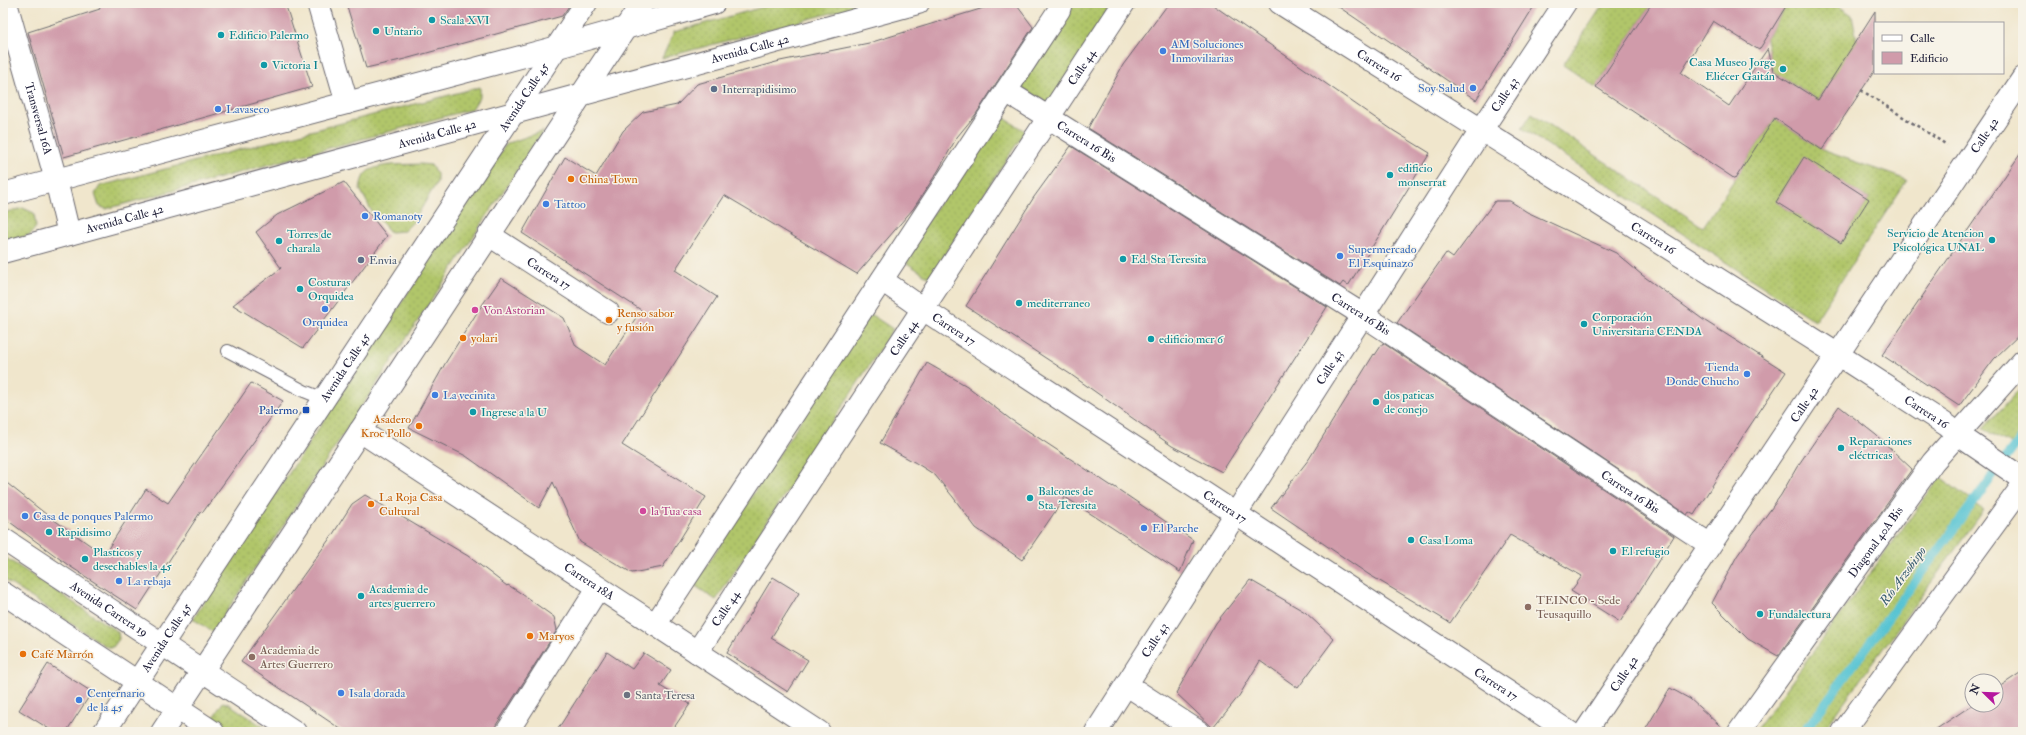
<svg xmlns="http://www.w3.org/2000/svg" width="2026" height="735" font-family="'IM FELL Double Pica',serif">
	<style>
		.grass { fill: url(#grass-dots); stroke: #6a7453; fill-rule: evenodd }
		.lines { fill: none; stroke-linecap: round; stroke-linejoin: round }
		.stream { stroke: #59c4d3; stroke-width: 9 }
		.building { fill: #d09baa }
		.lane-casing { stroke: #6a676e; stroke-width: 14 }
		.street-casing { stroke: #6a676e; stroke-width: 24 }
		.secondary-casing { stroke: #6a676e; stroke-width: 24 }
		.path { stroke: #6a676e; stroke-width: 2.5; stroke-dasharray: 3 3; stroke-linecap: butt }
		.lane { stroke: #fff; stroke-width: 12 }
		.street { stroke: #fff; stroke-width: 22 }
		.secondary { stroke: #fff; stroke-width: 22 }
		.culture-dot { fill: #0f9aa8; stroke: #f7f3e8; stroke-width: 1.5 }
		.shop-dot { fill: #3f7fe0; stroke: #f7f3e8; stroke-width: 1.5 }
		.service-dot { fill: #5c6f8a; stroke: #f7f3e8; stroke-width: 1.5 }
		.food-dot { fill: #e8710a; stroke: #f7f3e8; stroke-width: 1.5 }
		.hotel-dot { fill: #d1479c; stroke: #f7f3e8; stroke-width: 1.5 }
		.transit-dot { fill: #1a4fb4; stroke: #f7f3e8; stroke-width: 1.5 }
		.education-dot { fill: #8d6e63; stroke: #f7f3e8; stroke-width: 1.5 }
		.worship-dot { fill: #6b7280; stroke: #f7f3e8; stroke-width: 1.5 }
		.labels { text-anchor: middle; dominant-baseline: central; stroke-width: 3; stroke-linejoin: round; paint-order: stroke }
		.culture-label { font-size: 12px; fill: #0d838f; stroke: #f7f3e8; text-anchor: start }
		.shop-label { font-size: 12px; fill: #366cbe; stroke: #f7f3e8; text-anchor: start }
		.street-label { font-size: 12px; fill: #22223b; stroke: #f7f3e8 }
		.service-label { font-size: 12px; fill: #4e5e75; stroke: #f7f3e8; text-anchor: start }
		.food-label { font-size: 12px; fill: #c56008; stroke: #f7f3e8; text-anchor: start }
		.hotel-label { font-size: 12px; fill: #b23c85; stroke: #f7f3e8; text-anchor: start }
		.transit-label { font-size: 12px; fill: #164399; stroke: #f7f3e8; text-anchor: end }
		.education-label { font-size: 12px; fill: #785e54; stroke: #f7f3e8; text-anchor: start }
		.worship-label { font-size: 12px; fill: #5b616d; stroke: #f7f3e8; text-anchor: start }
		.water-label { font-size: 13px; font-style: italic; fill: #355b70; stroke: #f7f3e8 }
	</style>
	<defs>
		<pattern id="grass-dots" width="8" height="8" patternUnits="userSpaceOnUse"><rect width="8" height="8" fill="#b1c66b"/><path d="M2 2h.1M6 6h.1" fill="none" stroke="#98aa5e" stroke-width="1.8" stroke-linecap="round"/></pattern>
	</defs>
	<rect width="100%" height="100%" fill="#f7f3e8"/>
	<filter id="ink" filterUnits="userSpaceOnUse"><feTurbulence type="fractalNoise" baseFrequency=".025" numOctaves="2"/><feDisplacementMap in="SourceGraphic" scale="8" xChannelSelector="R" yChannelSelector="G"/><feConvolveMatrix kernelMatrix="1 2 1 2 8 2 1 2 1" color-interpolation-filters="sRGB"/></filter>
	<filter id="wash" filterUnits="userSpaceOnUse"><feTurbulence type="fractalNoise" baseFrequency=".012" numOctaves="4" result="noise"/><feDisplacementMap in="SourceGraphic" scale="16" xChannelSelector="R" yChannelSelector="G"/><feGaussianBlur stdDeviation="0.9" result="paint"/><feColorMatrix in="noise" values="0 0 0 0 0 0 0 0 0 0 0 0 0 0 0 0 0 1.4 0 .05"/><feComposite in="paint" operator="in"/></filter>
	<g filter="url(#wash)">
		<rect width="100%" height="100%" fill="#f0e6cc"/>
		<g class="grass">
			<polygon points="777,3 869,3 662,58 674,32"/>
			<polygon points="1073,3 1112,3 1049,104 1021,87"/>
			<polygon points="1604,3 1652,3 1596,87 1563,65"/>
			<polygon points="1788,3 1834,3 1852,15 1857,40 1818,100 1773,71 1766,39"/>
			<polygon points="480,87 480,96 472,109 106,209 99,206 95,194 100,186"/>
			<path d="M1532 113 1703 227 1775 118 1822 150 1907 180 1815 321 1522 128ZM1804 158 1869 199 1841 243 1776 202Z"/>
			<polygon points="998,114 1025,131 930,278 902,260"/>
			<polygon points="543,131 213,632 193,619 506,144"/>
			<path d="M421 164 431 165 437 174V182L414 221 404 231 390 232 371 210 360 189C361 182 363 173 370 170 384 163 406 165 421 164Z"/>
			<polygon points="23,208 34,213 36,227 30,235 3,242 3,213"/>
			<polygon points="870,314 893,329 716,600 694,585"/>
			<polygon points="2023,385 2023,451 1983,429"/>
			<polygon points="1940,477 1984,510 1822,732 1755,732"/>
			<polygon points="3,556 118,632 119,639 113,647 107,647 3,579"/>
			<path d="M223 702 229 704 271 732C249 732 228 735 214 716Z"/>
		</g>
		<g class="lines">
			<polyline class="stream" points="1804,732 2023,435"/>
		</g>
		<g id="blocks">
			<g class="building">
				<polygon points="98,3 285,3 312,87 64,157 28,32 100,9"/>
				<polygon points="346,3 571,3 562,16 405,59 366,68"/>
				<polygon points="1000,3 1015,3 1033,27 976,114 957,137 938,171 913,209 857,274 724,195 675,270 717,297 622,445 706,497 663,567 632,573 580,542 553,482 539,508 466,456 409,428 446,362 478,311 501,278 564,318 576,346 605,365 641,310 522,233 565,157 596,176 623,131 643,112 677,105 697,84 780,61 869,43"/>
				<polygon points="1175,3 1210,3 1394,131 1430,153 1348,286 1343,282 1340,286 1088,128 1123,65 1166,7"/>
				<polygon points="1333,3 1536,3 1476,100"/>
				<polygon points="1652,3 1788,3 1759,50 1713,21 1681,73 1729,106 1768,48 1773,71 1818,100 1875,11 1875,70 1822,150 1775,118 1735,179 1596,87"/>
				<polygon points="1071,146 1327,307 1222,472 1172,446 1070,374 966,306 1034,197"/>
				<polygon points="2023,150 2023,331 1994,359 1959,406 1882,355"/>
				<polygon points="1804,157 1869,199 1841,243 1776,202"/>
				<polygon points="344,182 387,236 303,348 233,305 281,268 256,232 277,215"/>
				<polygon points="1495,201 1510,201 1527,212 1616,253 1642,275 1705,321 1786,372 1743,436 1694,515 1689,512 1687,515 1397,323 1446,253 1453,258"/>
				<polygon points="1383,343 1674,536 1620,622 1571,591 1582,576 1510,535 1450,623 1368,574 1271,508 1309,459 1374,354 1375,355"/>
				<polygon points="927,363 967,386 1010,419 1113,487 1113,486 1193,540 1180,572 1065,497 1022,560 976,528 953,497 935,475 916,463 880,443"/>
				<polygon points="251,383 283,401 203,512 201,511 137,610 68,565 3,517 3,480 47,515 104,555 146,489 168,503"/>
				<polygon points="1839,406 1876,435 1912,469 1778,656 1748,639 1712,603 1737,556 1781,495 1797,467"/>
				<polygon points="365,495 468,556 507,586 508,585 519,592 554,617 557,630 496,725 495,732 345,732 241,662 333,534 352,504"/>
				<polygon points="773,577 799,593 771,638 808,660 788,692 727,653"/>
				<polygon points="1250,580 1305,612 1334,639 1298,688 1260,661 1239,696 1213,728 1176,693 1216,623"/>
				<polygon points="607,652 632,669 644,653 671,670 660,686 690,704 671,732 556,732"/>
				<polygon points="48,664 92,692 66,732 54,732 19,710"/>
				<polygon points="2023,671 2023,732 1932,732 1972,705 1996,705 1996,689"/>
				<polygon points="1670,688 1690,699 1727,732 1644,732"/>
			</g>
		</g>
	</g>
	<g filter="url(#ink)">
		<use href="#blocks" fill-opacity="0" stroke="#6a676e" stroke-width="1"/>
		<g class="lines">
			<defs>
				<polyline id="lane" points="228,351 304,391 324,399"/>
				<g id="street">
					<path id="s1" d="M6 3 56 180 69 234"/>
					<polyline points="318,3 347,103"/>
					<path id="s2" d="M1280 3 1837 354 1948 426 1957 434 2023 479"/>
					<path id="s3" d="M1006 91 1363 315 1709 544"/>
					<path id="s4" d="M489 235 608 312"/>
					<path id="s5" d="M882 280 923 309 1569 732"/>
					<path id="s6" d="M360 431 819 732"/>
					<polyline points="655,625 1059,10 1061,3"/>
					<path id="s7" d="M697 652 1124 3"/>
					<polyline points="1127,685 1199,732"/>
					<polyline points="507,732 598,588"/>
					<path id="s8" d="M1096 732 1482 129 1565 3"/>
					<path id="s9" d="M1585 732 2023 78"/>
				</g>
				<g id="secondary">
					<polyline points="3,194 558,47 714,3"/>
					<path id="s10" d="M3 252 918 3"/>
					<path id="s11" d="M3 539 295 732"/>
					<polyline points="3,593 213,732"/>
					<path id="s12" d="M104 732 586 3"/>
					<polyline points="162,732 642,3"/>
					<path id="s13" d="M1739 732 1933 462 2023 361"/>
					<polyline points="1843,732 2023,485"/>
				</g>
			</defs>
			<use href="#lane" class="lane-casing"/>
			<use href="#street" class="street-casing"/>
			<use href="#secondary" class="secondary-casing"/>
			<polyline class="path" points="1861,90 1947,145"/>
			<use href="#lane" class="lane"/>
			<use href="#street" class="street"/>
			<use href="#secondary" class="secondary"/>
		</g>
	</g>
	<g class="culture-dot">
		<circle cx="432" cy="20" r="4"/>
		<circle cx="376" cy="31" r="4"/>
		<circle cx="221" cy="35" r="4"/>
		<circle cx="264" cy="65" r="4"/>
		<circle cx="1783" cy="69" r="4"/>
		<circle cx="1390" cy="175" r="4"/>
		<circle cx="1992" cy="240" r="4"/>
		<circle cx="279" cy="241" r="4"/>
		<circle cx="1123" cy="259" r="4"/>
		<circle cx="300" cy="289" r="4"/>
		<circle cx="1019" cy="303" r="4"/>
		<circle cx="1584" cy="324" r="4"/>
		<circle cx="1151" cy="339" r="4"/>
		<circle cx="1376" cy="402" r="4"/>
		<circle cx="473" cy="412" r="4"/>
		<circle cx="1841" cy="448" r="4"/>
		<circle cx="1030" cy="498" r="4"/>
		<circle cx="49" cy="532" r="4"/>
		<circle cx="1411" cy="540" r="4"/>
		<circle cx="1613" cy="551" r="4"/>
		<circle cx="85" cy="559" r="4"/>
		<circle cx="361" cy="596" r="4"/>
		<circle cx="1760" cy="614" r="4"/>
	</g>
	<g class="shop-dot">
		<circle cx="1163" cy="51" r="4"/>
		<circle cx="1473" cy="88" r="4"/>
		<circle cx="218" cy="109" r="4"/>
		<circle cx="546" cy="204" r="4"/>
		<circle cx="365" cy="216" r="4"/>
		<circle cx="1340" cy="256" r="4"/>
		<circle cx="325" cy="309" r="4"/>
		<circle cx="1747" cy="374" r="4"/>
		<circle cx="435" cy="395" r="4"/>
		<circle cx="25" cy="516" r="4"/>
		<circle cx="1144" cy="528" r="4"/>
		<circle cx="119" cy="581" r="4"/>
		<circle cx="341" cy="693" r="4"/>
		<circle cx="79" cy="700" r="4"/>
	</g>
	<g class="service-dot">
		<circle cx="714" cy="89" r="4"/>
		<circle cx="361" cy="260" r="4"/>
	</g>
	<g class="food-dot">
		<circle cx="571" cy="179" r="4"/>
		<circle cx="609" cy="320" r="4"/>
		<circle cx="463" cy="338" r="4"/>
		<circle cx="419" cy="426" r="4"/>
		<circle cx="371" cy="504" r="4"/>
		<circle cx="530" cy="636" r="4"/>
		<circle cx="23" cy="654" r="4"/>
	</g>
	<g class="hotel-dot">
		<circle cx="475" cy="310" r="4"/>
		<circle cx="643" cy="511" r="4"/>
	</g>
	<rect class="transit-dot" x="302" y="406" width="8" height="8" rx="2"/>
	<g class="education-dot">
		<circle cx="1528" cy="607" r="4"/>
		<circle cx="252" cy="657" r="4"/>
	</g>
	<circle class="worship-dot" cx="627" cy="695" r="4"/>
	<g class="labels">
		<g class="culture-label">
			<text x="440" y="20">Scala XVI</text>
			<text x="384" y="31">Untario</text>
			<text x="229" y="35">Edificio Palermo</text>
			<text x="1775" y="62" text-anchor="end">Casa Museo Jorge<tspan x="1775" dy="14">Eliécer Gaitán</tspan></text>
			<text x="272" y="65">Victoria I</text>
			<text x="1398" y="168">edificio<tspan x="1398" dy="14">monserrat</tspan></text>
			<text x="1984" y="233" text-anchor="end">Servicio de Atencion<tspan x="1984" dy="14">Psicológica UNAL</tspan></text>
			<text x="287" y="234">Torres de<tspan x="287" dy="14">charala</tspan></text>
			<text x="1131" y="259">Ed. Sta Teresita</text>
			<text x="308" y="282">Costuras<tspan x="308" dy="14">Orquidea</tspan></text>
			<text x="1027" y="303">mediterraneo</text>
			<text x="1592" y="317">Corporación<tspan x="1592" dy="14">Universitaria CENDA</tspan></text>
			<text x="1159" y="339">edificio mcr 6</text>
			<text x="1384" y="395">dos paticas<tspan x="1384" dy="14">de conejo</tspan></text>
			<text x="481" y="412">Ingrese a la U</text>
			<text x="1849" y="441">Reparaciones<tspan x="1849" dy="14">eléctricas</tspan></text>
			<text x="1038" y="491">Balcones de<tspan x="1038" dy="14">Sta. Teresita</tspan></text>
			<text x="57" y="532">Rapidisimo</text>
			<text x="1419" y="540">Casa Loma</text>
			<text x="1621" y="551">El refugio</text>
			<text x="93" y="552">Plasticos y<tspan x="93" dy="14">desechables la 45</tspan></text>
			<text x="369" y="589">Academia de<tspan x="369" dy="14">artes guerrero</tspan></text>
			<text x="1768" y="614">Fundalectura</text>
		</g>
		<g class="shop-label">
			<text x="1171" y="44">AM Soluciones<tspan x="1171" dy="14">Inmoviliarias</tspan></text>
			<text x="1465" y="88" text-anchor="end">Soy Salud</text>
			<text x="226" y="109">Lavaseco</text>
			<text x="554" y="204">Tattoo</text>
			<text x="373" y="216">Romanoty</text>
			<text x="1348" y="249">Supermercado<tspan x="1348" dy="14">El Esquinazo</tspan></text>
			<text x="325" y="322" text-anchor="middle">Orquidea</text>
			<text x="1739" y="367" text-anchor="end">Tienda<tspan x="1739" dy="14">Donde Chucho</tspan></text>
			<text x="443" y="395">La vecinita</text>
			<text x="33" y="516">Casa de ponques Palermo</text>
			<text x="1152" y="528">El Parche</text>
			<text x="127" y="581">La rebaja</text>
			<text x="87" y="693">Centernario<tspan x="87" dy="14">de la 45</tspan></text>
			<text x="349" y="693">Isala dorada</text>
		</g>
		<g class="street-label">
			<text stroke="none"><textPath href="#s10" startOffset="774">Avenida Calle 42</textPath></text>
			<text stroke="none"><textPath href="#s2" startOffset="117">Carrera 16</textPath></text>
			<text stroke="none"><textPath href="#s7" startOffset="700">Calle 44</textPath></text>
			<text stroke="none"><textPath href="#s8" startOffset="757">Calle 43</textPath></text>
			<text stroke="none"><textPath href="#s12" startOffset="761">Avenida Calle 45</textPath></text>
			<text stroke="none"><textPath href="#s1" startOffset="120">Transversal 16A</textPath></text>
			<text stroke="none"><textPath href="#s10" startOffset="450">Avenida Calle 42</textPath></text>
			<text stroke="none"><textPath href="#s9" startOffset="718">Calle 42</textPath></text>
			<text stroke="none"><textPath href="#s3" startOffset="95">Carrera 16 Bis</textPath></text>
			<text stroke="none"><textPath href="#s10" startOffset="126">Avenida Calle 42</textPath></text>
			<text stroke="none"><textPath href="#s2" startOffset="441">Carrera 16</textPath></text>
			<text stroke="none"><textPath href="#s4" startOffset="71">Carrera 17</textPath></text>
			<text stroke="none"><textPath href="#s3" startOffset="419">Carrera 16 Bis</textPath></text>
			<text stroke="none"><textPath href="#s5" startOffset="87">Carrera 17</textPath></text>
			<text stroke="none"><textPath href="#s7" startOffset="376">Calle 44</textPath></text>
			<text stroke="none"><textPath href="#s12" startOffset="437">Avenida Calle 45</textPath></text>
			<text stroke="none"><textPath href="#s8" startOffset="433">Calle 43</textPath></text>
			<text stroke="none"><textPath href="#s9" startOffset="394">Calle 42</textPath></text>
			<text stroke="none"><textPath href="#s2" startOffset="765">Carrera 16</textPath></text>
			<text stroke="none"><textPath href="#s3" startOffset="742">Carrera 16 Bis</textPath></text>
			<text stroke="none"><textPath href="#s5" startOffset="411">Carrera 17</textPath></text>
			<text stroke="none"><textPath href="#s13" startOffset="234">Diagonal 40A Bis</textPath></text>
			<text stroke="none"><textPath href="#s6" startOffset="274">Carrera 18A</textPath></text>
			<text stroke="none"><textPath href="#s7" startOffset="52">Calle 44</textPath></text>
			<text stroke="none"><textPath href="#s11" startOffset="127">Avenida Carrera 19</textPath></text>
			<text stroke="none"><textPath href="#s12" startOffset="113">Avenida Calle 45</textPath></text>
			<text stroke="none"><textPath href="#s8" startOffset="109">Calle 43</textPath></text>
			<text stroke="none"><textPath href="#s9" startOffset="70">Calle 42</textPath></text>
			<text stroke="none"><textPath href="#s5" startOffset="735">Carrera 17</textPath></text>
		</g>
		<g class="service-label">
			<text x="722" y="89">Interrapidisimo</text>
			<text x="369" y="260">Envia</text>
		</g>
		<g class="food-label">
			<text x="579" y="179">China Town</text>
			<text x="617" y="313">Renso sabor<tspan x="617" dy="14">y fusión</tspan></text>
			<text x="471" y="338">yolari</text>
			<text x="411" y="419" text-anchor="end">Asadero<tspan x="411" dy="14">Kroc Pollo</tspan></text>
			<text x="379" y="497">La Roja Casa<tspan x="379" dy="14">Cultural</tspan></text>
			<text x="538" y="636">Maryos</text>
			<text x="31" y="654">Café Marrón</text>
		</g>
		<g class="hotel-label">
			<text x="483" y="310">Von Astorian</text>
			<text x="651" y="511">la Tua casa</text>
		</g>
		<g class="transit-label">
			<text x="298" y="410">Palermo</text>
		</g>
		<g class="education-label">
			<text x="1536" y="600">TEINCO - Sede<tspan x="1536" dy="14">Teusaquillo</tspan></text>
			<text x="260" y="650">Academia de<tspan x="260" dy="14">Artes Guerrero</tspan></text>
		</g>
		<g class="worship-label">
			<text x="635" y="695">Santa Teresa</text>
		</g>
		<g class="water-label">
			<text transform="translate(1903 576) rotate(-54)">Río Arzobispo</text>
		</g>
	</g>
	<rect width="2026" height="735" fill="none" stroke="#f7f3e8" stroke-width="16"/>
	<rect x="1874" y="22" width="130" height="52" fill="#f7f3e8" stroke="#a29fa3"/>
	<rect x="1882" y="35" width="20" height="6" fill="#ffffff" stroke="#a29fa3"/>
	<text x="1910" y="42" font-size="12" fill="#22223b">Calle</text>
	<rect x="1882" y="52" width="20" height="12" fill="#d09baa" stroke="#a29fa3"/>
	<text x="1910" y="62" font-size="12" fill="#22223b">Edificio</text>
	<g transform="translate(1984 693) rotate(293)"><circle r="19" fill="#f7f3e8" stroke="#a29fa3"/>
	<path d="M0-3L7 15L0 10L-7 15Z" fill="#b5179e"/>
	<text y="-6" font-size="11" font-weight="bold" text-anchor="middle" fill="#22223b">N</text>
	</g>
</svg>
